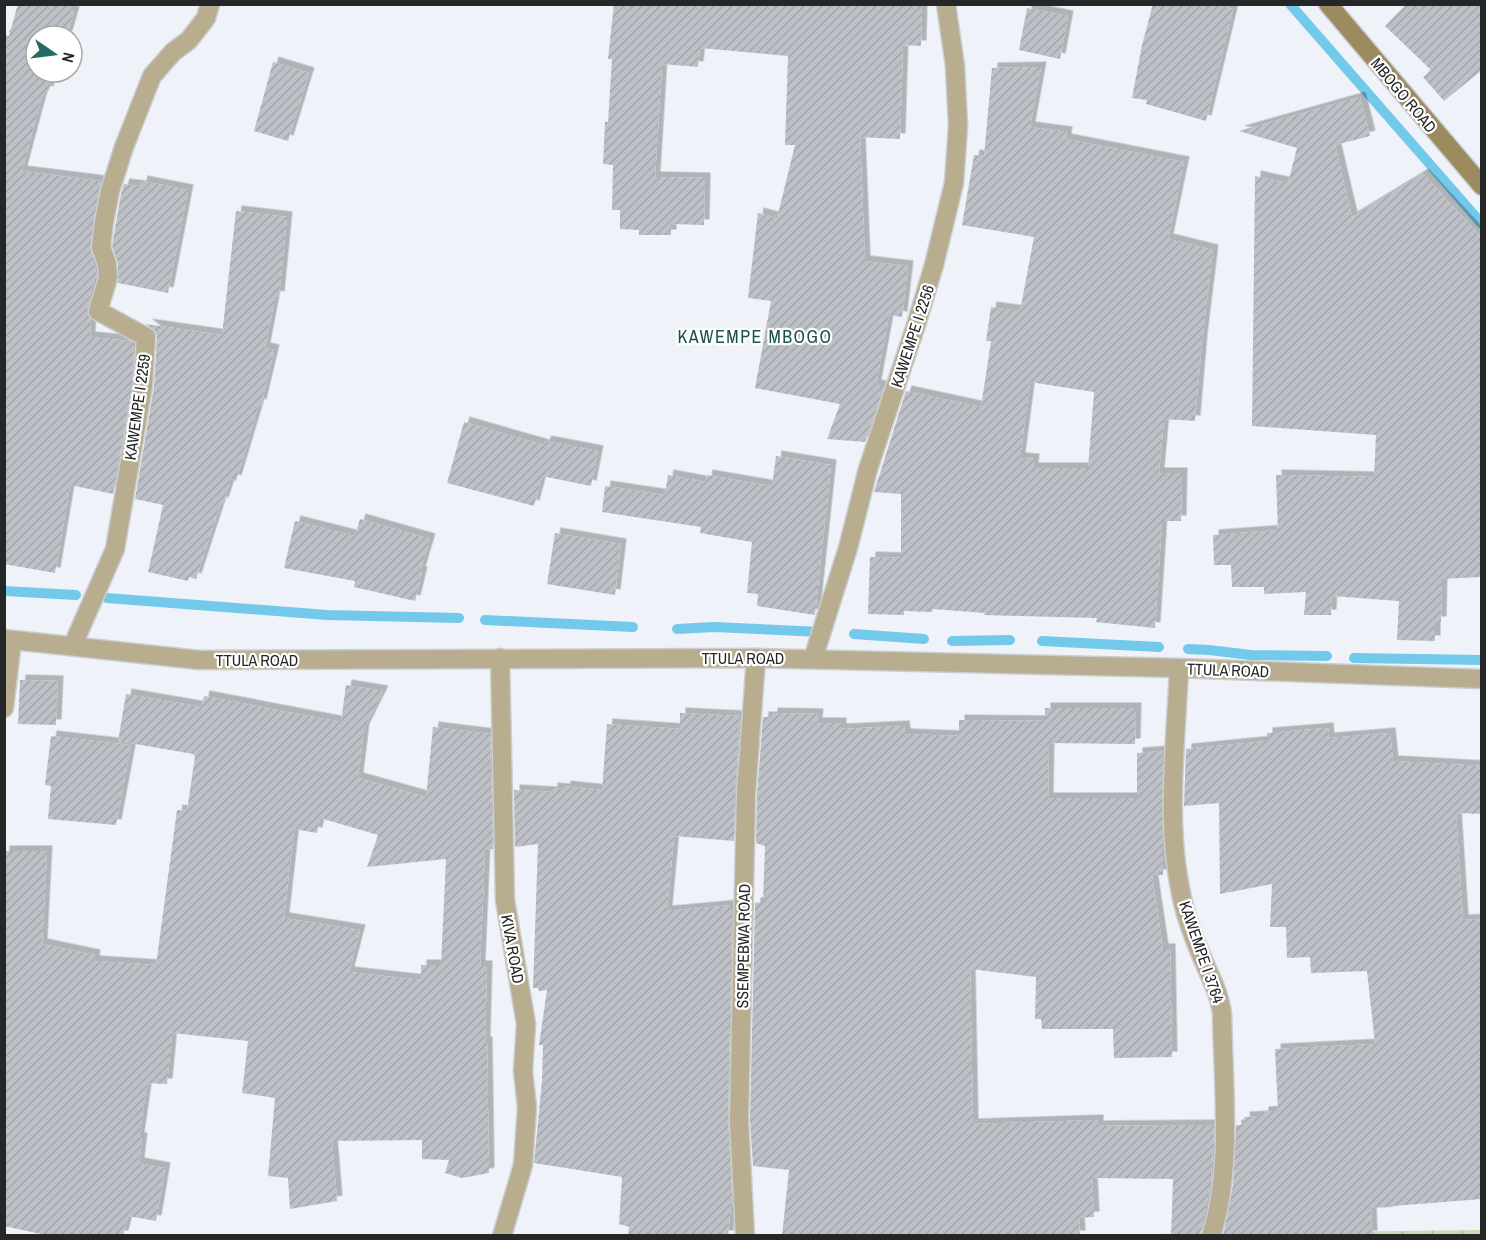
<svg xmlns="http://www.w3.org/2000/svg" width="1486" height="1240" font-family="'Archivo Narrow',sans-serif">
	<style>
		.wetland { fill: url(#wetland-marsh) }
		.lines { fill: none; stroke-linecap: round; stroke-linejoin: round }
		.stream { stroke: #73c9ea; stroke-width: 10 }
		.building { fill: url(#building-hatch); fill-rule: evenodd; filter: url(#shadow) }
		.street-casing { stroke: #caced3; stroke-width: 21 }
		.secondary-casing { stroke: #caced3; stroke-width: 21 }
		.street { stroke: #b8ad8f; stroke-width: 18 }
		.secondary { stroke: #9b8b5e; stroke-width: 18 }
		.labels { text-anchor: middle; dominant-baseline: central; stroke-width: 4.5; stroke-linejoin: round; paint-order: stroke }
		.street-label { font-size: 16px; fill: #242628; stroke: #fff }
		.neighbourhood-label { font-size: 18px; letter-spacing: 1.5px; fill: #1a534c; stroke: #fff }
	</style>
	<defs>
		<pattern id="wetland-marsh" width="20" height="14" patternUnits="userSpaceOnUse" patternTransform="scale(1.5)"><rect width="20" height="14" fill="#c9ddb0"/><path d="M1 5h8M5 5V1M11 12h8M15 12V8" fill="none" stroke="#acbe97"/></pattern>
		<pattern id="building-hatch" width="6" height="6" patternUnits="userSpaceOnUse" patternTransform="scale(1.5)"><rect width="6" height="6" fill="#bdc1c7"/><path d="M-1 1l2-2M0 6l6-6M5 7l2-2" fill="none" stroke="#a2a6ab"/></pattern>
		<filter id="shadow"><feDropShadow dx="5.5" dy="-5.5" stdDeviation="0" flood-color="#0004"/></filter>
	</defs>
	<rect width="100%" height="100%" fill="#eff3f9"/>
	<polygon class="wetland" points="1482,1230 1481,1236 1076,1236 1078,1235"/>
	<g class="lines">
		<g class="stream">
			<polyline points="1290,4 1482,224"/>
			<polyline points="4,591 76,595"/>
			<polyline points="107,598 327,615 459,618"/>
			<polyline points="485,620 633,627"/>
			<polyline points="677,629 714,627 821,632"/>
			<polyline points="854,634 924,639"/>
			<polyline points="952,641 1010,640"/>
			<polyline points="1042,641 1159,647"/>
			<polyline points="1188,649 1209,650 1251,655 1327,656"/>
			<polyline points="1354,658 1482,660"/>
		</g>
	</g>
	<g class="building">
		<polygon points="18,4 72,4 70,11 74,12 67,36 36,36 36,72 53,72 48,92 45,91 41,100 22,171 101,181 90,246 97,277 94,279 87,308 87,313 91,320 90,337 130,341 134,343 132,385 113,494 70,485 55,573 4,564 4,35 9,36"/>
		<polygon points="614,4 922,4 921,46 903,45 900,139 860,137 865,261 908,266 902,317 889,315 876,385 884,387 865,442 827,439 840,404 755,388 771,301 748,298 758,213 777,218 795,145 785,145 788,56 700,48 698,67 662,64 655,177 705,178 704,225 671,224 671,235 639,235 639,230 620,229 620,210 612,210 613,165 603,164 605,122 608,122 612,59 608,59"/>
		<polygon points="1153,4 1218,4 1233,9 1206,121 1146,104 1147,100 1132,98 1142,45"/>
		<polygon points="1407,4 1482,4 1482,70 1444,101 1423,77 1431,70 1385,26"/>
		<polygon points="1027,8 1068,16 1060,59 1019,50"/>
		<polygon points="273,62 309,73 288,141 254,131"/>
		<path d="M1041 67 1030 127 1067 132 1066 139 1184 162 1168 239 1213 250 1202 340 1195 421 1164 419 1159 473H1182L1181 521H1162L1155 628 1096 622 1097 618 984 615 985 613 933 609 932 612 904 611V615L868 614 870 557 901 558V494L874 492 906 391 981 407 991 341H986L991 307 1020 311 1034 237 962 225 974 155 984 156 992 68ZM1030 382 1094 392 1088 468H1033L1034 459 1020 458Z"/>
		<polygon points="1360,97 1370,136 1335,145 1352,217 1423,174 1482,238 1482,577 1442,579 1441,622 1435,622 1435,641 1397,640 1399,601 1332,596 1331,615 1304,615 1306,592 1264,594 1264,587 1232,587 1231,565 1214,565 1213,535 1278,530 1276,475 1374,477 1376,435 1252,426 1255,176 1288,183 1297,148 1239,131"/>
		<polygon points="142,181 188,190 168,293 118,283 118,263 112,246 121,194 124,184 141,186"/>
		<polygon points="236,211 287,217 279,297 275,296 265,348 274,350 261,405 259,404 236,481 231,479 223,503 221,502 196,579 189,577 188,581 148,572 163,505 135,499 154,387 157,337 155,331 146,324 222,335"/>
		<polygon points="464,422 544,445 546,441 598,451 591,486 542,476 534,506 447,483"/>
		<polygon points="776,456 831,465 815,615 757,606 758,594 747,593 752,542 700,533 701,527 602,512 605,486 665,495 668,475 706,482 707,475 772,486"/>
		<polygon points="360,519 430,539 420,572 422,572 415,601 354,587 355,581 284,568 295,521 355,536"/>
		<polygon points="555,533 621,544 615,595 547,584"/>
		<polygon points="20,680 58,681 56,725 18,724"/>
		<path d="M346 685 383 691 364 729 358 778 426 797 433 727 490 734 493 849 485 850 480 966H487L485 1042H487L489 1173 462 1178 445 1173 449 1160 422 1159V1140L332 1141 337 1201 290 1209 288 1178 268 1176 275 1098 242 1093 248 1041 172 1033 167 1084 147 1083 139 1138H142L139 1163 165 1168 156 1221 128 1216 123 1236H50L4 1226V851H47L42 944 95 955 94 961 156 965 177 810 187 811 195 756 193 754 118 741 126 694 202 707 204 696 341 722ZM320 818 378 835 367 867 446 859 441 965H421V980L349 972 360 930 284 918 294 829 317 833Z"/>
		<polygon points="1045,708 1136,708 1135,744 1049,743 1048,798 1137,798 1137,753 1163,751 1163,875 1152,875 1163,949 1170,949 1172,1057 1114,1058 1113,1029 1042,1029 1041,1019 1035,1019 1036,977 970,969 973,1124 1098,1120 1098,1126 1214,1125 1211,1182 1200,1236 1171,1236 1173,1179 1092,1178 1094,1217 1079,1218 1080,1236 782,1236 789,1170 753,1166 750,1120 755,903 763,902 765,846 756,843 757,795 763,717 772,717 772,713 818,714 817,723 841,723 841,729 904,726 905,734 959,736 959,720 1045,721"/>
		<polygon points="680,713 740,716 735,793 734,841 674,836 667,911 732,905 728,1120 732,1196 728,1236 628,1236 629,1227 619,1224 622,1177 534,1163 542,1081 543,1045 539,1045 547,990 539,991 538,988 533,988 538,844 515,847 514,790 552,792 552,788 565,789 565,786 602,790 607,724 680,729"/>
		<polygon points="1328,728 1329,738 1390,733 1393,761 1482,766 1482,814 1456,813 1463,920 1482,919 1482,1199 1393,1206 1393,1207 1371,1208 1372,1236 1223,1236 1233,1185 1236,1125 1245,1125 1244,1117 1263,1116 1263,1112 1278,1111 1275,1049 1375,1044 1367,971 1311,973 1310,957 1287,958 1286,927 1270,927 1272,884 1220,894 1219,803 1184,806 1186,749 1267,741 1267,733"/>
		<polygon points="51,736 131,745 116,825 48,819 51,786 45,785"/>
	</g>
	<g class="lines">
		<defs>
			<g id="street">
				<polyline points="4,639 199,660 756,658 1179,668 1482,679"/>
				<polyline points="73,645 115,549 143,386 146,337 98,311 108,278 107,264 101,247 104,222 110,191 124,147 152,76 173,52 189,40 206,18 210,4"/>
				<polyline points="500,658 505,900 526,1024 523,1071 527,1107 523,1165 502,1236"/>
				<polyline points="813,659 848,548 868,469 916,325 934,265 954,183 958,126 955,66 946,4"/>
				<path d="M1179 668C1176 739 1166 818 1180 888 1184 913 1194 939 1204 962 1212 981 1219 993 1222 1013 1223 1083 1233 1170 1211 1236"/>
				<polyline points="4,708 12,641"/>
				<polyline points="745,1236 739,1120 746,794 756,658"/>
			</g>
			<polyline id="secondary" points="1328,4 1482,186"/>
		</defs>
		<use href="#street" class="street-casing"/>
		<use href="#secondary" class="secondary-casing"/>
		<use href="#street" class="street"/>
		<use href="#secondary" class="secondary"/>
	</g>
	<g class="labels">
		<g class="street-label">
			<text transform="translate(1404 95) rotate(50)">MBOGO ROAD</text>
			<text transform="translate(912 336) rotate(-72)">KAWEMPE I 2256</text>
			<text transform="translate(137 407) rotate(-82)">KAWEMPE I 2259</text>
			<text x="743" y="658">TTULA ROAD</text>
			<text x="257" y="660">TTULA ROAD</text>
			<text transform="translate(1228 670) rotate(2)">TTULA ROAD</text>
			<text transform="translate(743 946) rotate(-89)">SSEMPEBWA ROAD</text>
			<text transform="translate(513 949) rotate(80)">KIVA ROAD</text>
			<text transform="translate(1202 952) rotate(71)">KAWEMPE I 3764</text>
		</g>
		<g class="neighbourhood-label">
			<text x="755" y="336">KAWEMPE MBOGO</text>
		</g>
	</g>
	<rect width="1486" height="1240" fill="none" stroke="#242628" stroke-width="12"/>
	<g transform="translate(54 54) rotate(104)"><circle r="28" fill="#ffffff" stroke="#a7a8a9" stroke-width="1.5"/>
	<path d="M0-4.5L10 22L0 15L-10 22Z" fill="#246c63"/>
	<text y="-9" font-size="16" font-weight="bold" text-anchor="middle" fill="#242628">N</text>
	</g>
</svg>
